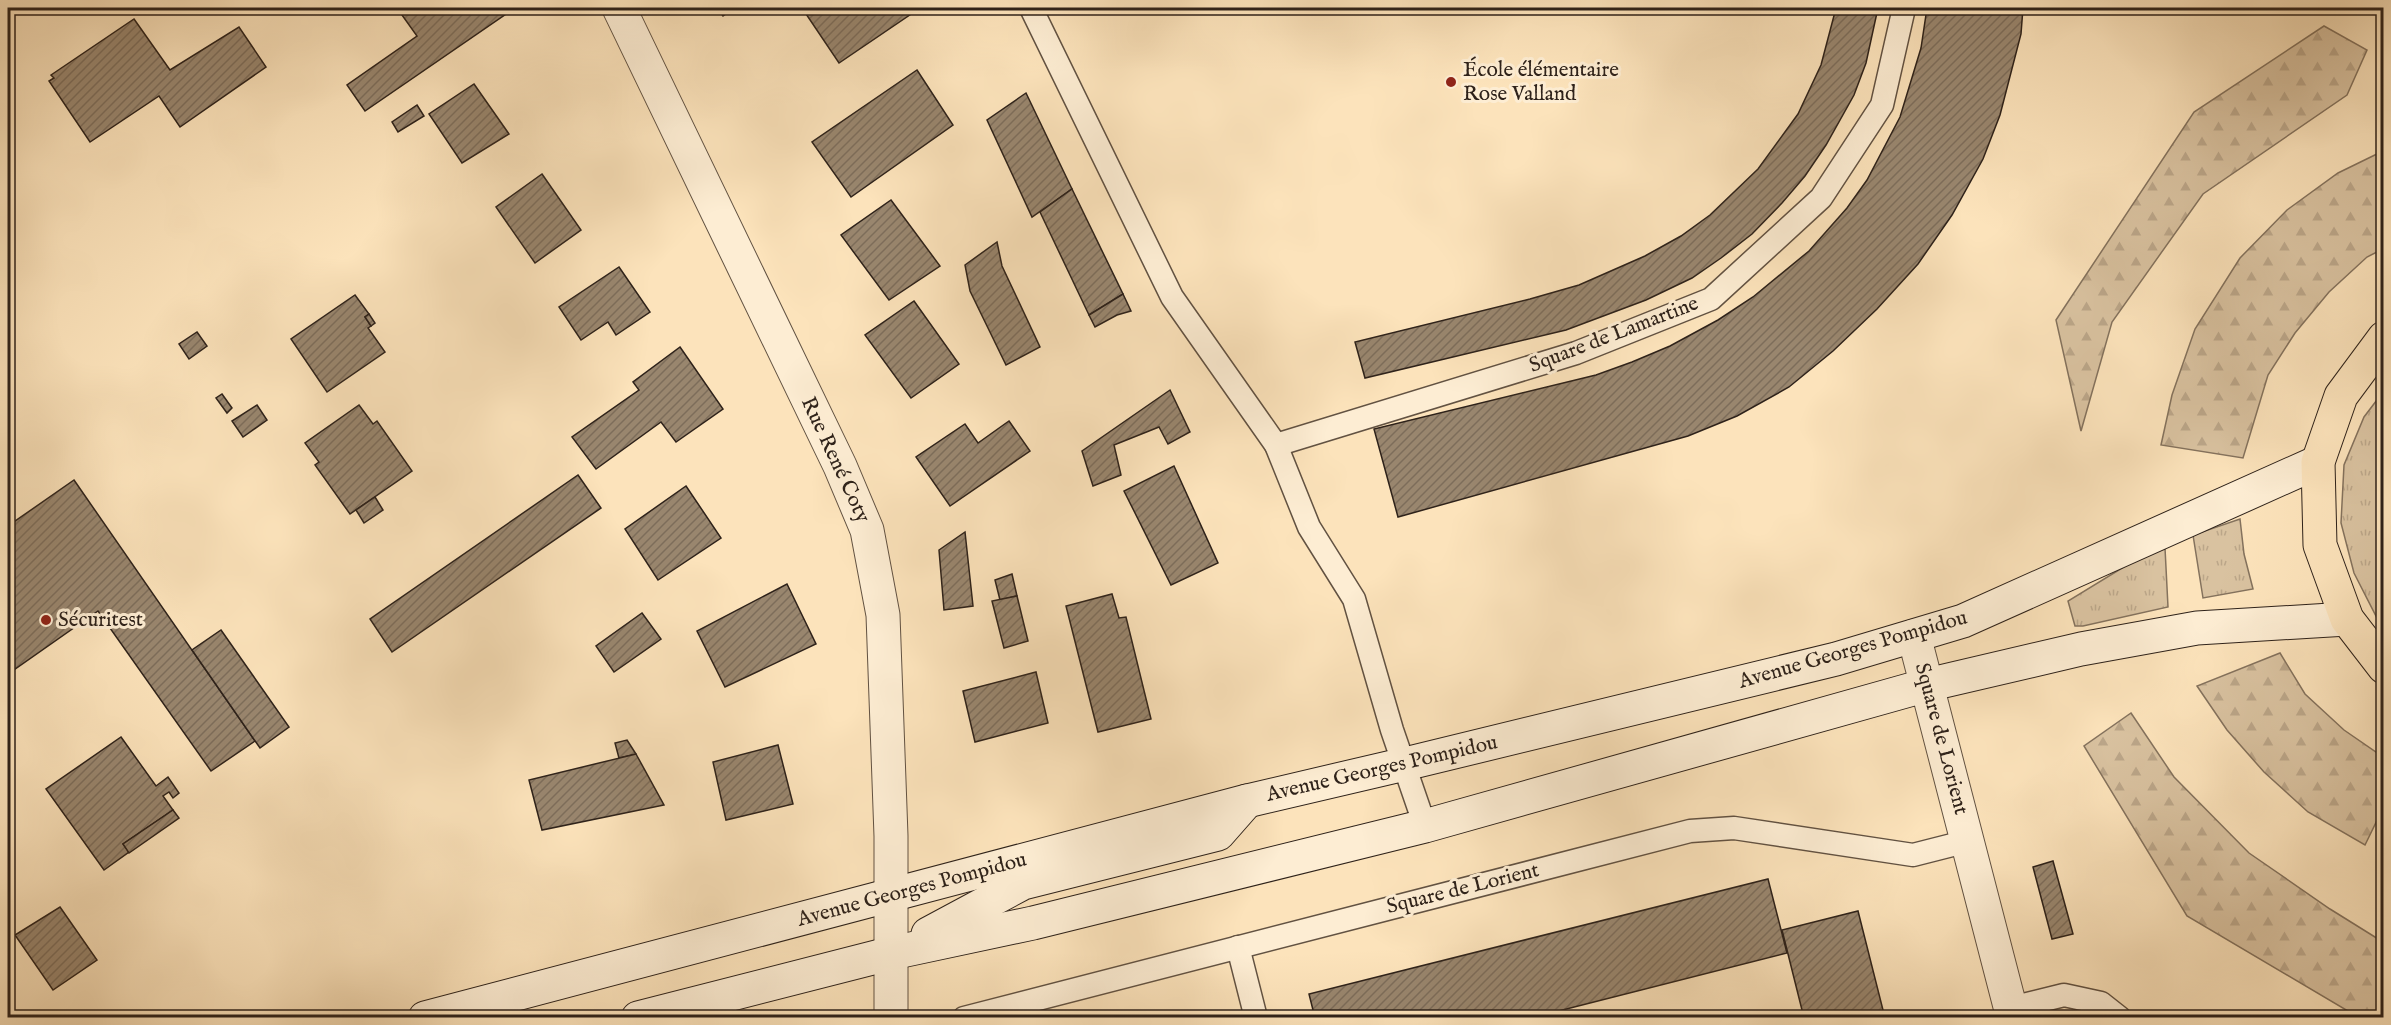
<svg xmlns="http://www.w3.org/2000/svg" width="2391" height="1025" font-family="'IM FELL English',serif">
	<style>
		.grass { fill: url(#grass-tufts); stroke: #84725d; stroke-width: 1.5 }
		.forest { fill: url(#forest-firs); stroke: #84725d; stroke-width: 1.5 }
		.building { fill: url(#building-hatch); stroke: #2e221a; stroke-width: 1.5 }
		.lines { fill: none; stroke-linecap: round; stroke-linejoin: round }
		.service-casing { stroke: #625242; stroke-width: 25 }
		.minor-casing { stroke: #625242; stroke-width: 35 }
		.secondary-casing { stroke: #2e221a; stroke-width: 35 }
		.primary-casing { stroke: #2e221a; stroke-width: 35 }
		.service { stroke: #fdedd3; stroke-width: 22 }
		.minor { stroke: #fdedd3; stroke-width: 33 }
		.secondary { stroke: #fdedd3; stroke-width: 33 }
		.primary { stroke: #fce3bb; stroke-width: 33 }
		.poi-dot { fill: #8f2418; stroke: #fdedd3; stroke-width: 2 }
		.labels { text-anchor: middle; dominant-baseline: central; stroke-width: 6; stroke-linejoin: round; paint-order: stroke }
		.poi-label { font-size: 21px; fill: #2e221a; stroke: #fdedd3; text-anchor: start }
		.street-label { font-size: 21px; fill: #2e221a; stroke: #fdedd3 }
	</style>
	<defs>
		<pattern id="grass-tufts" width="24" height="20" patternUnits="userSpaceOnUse" patternTransform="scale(1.5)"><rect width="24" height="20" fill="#d9c2a0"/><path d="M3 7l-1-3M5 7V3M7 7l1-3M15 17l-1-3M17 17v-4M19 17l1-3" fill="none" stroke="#bba689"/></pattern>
		<pattern id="forest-firs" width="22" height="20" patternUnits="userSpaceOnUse" patternTransform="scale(1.5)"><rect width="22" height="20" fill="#d9c2a0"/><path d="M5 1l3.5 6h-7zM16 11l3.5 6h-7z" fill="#bba689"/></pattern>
		<pattern id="building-hatch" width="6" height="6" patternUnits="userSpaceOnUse" patternTransform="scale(1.5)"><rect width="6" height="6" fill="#99866e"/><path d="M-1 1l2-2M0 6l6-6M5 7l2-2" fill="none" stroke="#7d6d5a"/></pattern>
	</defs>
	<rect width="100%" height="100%" fill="#fce3bb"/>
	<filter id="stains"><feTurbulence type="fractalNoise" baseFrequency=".00333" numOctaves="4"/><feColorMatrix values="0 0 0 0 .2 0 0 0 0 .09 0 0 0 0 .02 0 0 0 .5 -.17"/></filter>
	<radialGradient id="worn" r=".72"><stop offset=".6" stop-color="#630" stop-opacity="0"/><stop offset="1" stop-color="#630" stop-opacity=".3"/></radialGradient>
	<g class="grass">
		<polygon points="2383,392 2383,626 2377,618 2354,573 2341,523 2344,465 2364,417"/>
		<polygon points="2240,519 2244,554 2253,589 2203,598 2193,535"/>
		<polygon points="2165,548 2168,607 2083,626 2075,626 2068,601 2145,554"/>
	</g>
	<g class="forest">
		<polygon points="2324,26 2367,50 2347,95 2203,194 2112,322 2081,431 2056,320 2194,112"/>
		<polygon points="2383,151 2383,249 2367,257 2329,292 2295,333 2268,375 2243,458 2161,445 2172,395 2195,329 2240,258 2287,210 2338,173"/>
		<polygon points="2280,653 2305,694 2344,730 2383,757 2383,808 2365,845 2308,812 2264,772 2227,730 2197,686"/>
		<polygon points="2131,713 2174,777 2249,853 2330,909 2383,942 2383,1017 2358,1017 2187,916 2084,746"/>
	</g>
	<g class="building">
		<polygon points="397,8 501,8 506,14 365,111 347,85 417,36"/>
		<polygon points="717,8 734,8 723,16"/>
		<polygon points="802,8 920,8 839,63"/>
		<polygon points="1836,8 1878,8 1866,63 1854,95 1826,145 1805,176 1782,203 1752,234 1721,258 1692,278 1646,300 1566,330 1365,378 1355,342 1530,299 1579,285 1645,256 1681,236 1710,215 1758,169 1798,114 1821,65"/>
		<polygon points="1927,8 2023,8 2021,34 2000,115 1983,159 1952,215 1918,264 1877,309 1833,351 1789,387 1737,416 1688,436 1398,517 1374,429 1596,375 1632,362 1670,346 1718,320 1753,297 1809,251 1847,208 1867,180 1900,117 1921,48"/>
		<polygon points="134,19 170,70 239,27 266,67 180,127 159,96 90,142 49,81 54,78 51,75"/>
		<polygon points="917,70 953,125 851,197 812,142"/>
		<polygon points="474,84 509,134 462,163 429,114"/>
		<polygon points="1026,93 1072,189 1032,217 987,120"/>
		<polygon points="417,105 424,116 398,132 392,122"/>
		<polygon points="542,174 581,230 535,263 496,207"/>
		<polygon points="1072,189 1123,294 1089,315 1040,212"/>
		<polygon points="891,200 940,266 889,300 841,235"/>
		<polygon points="997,242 1002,266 1040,347 1006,365 970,291 965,265"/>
		<polygon points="619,267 650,312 616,335 608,322 581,340 559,307"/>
		<polygon points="1123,294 1131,311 1117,315 1095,327 1089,315"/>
		<polygon points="355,295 369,314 365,317 371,326 368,328 385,352 327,392 291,339"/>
		<polygon points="914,301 959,364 911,398 865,335"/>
		<polygon points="369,314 375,323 371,326 365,317"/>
		<polygon points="197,332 207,346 189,359 179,344"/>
		<polygon points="680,347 723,409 676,442 661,422 596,469 572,437 639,390 633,382"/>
		<polygon points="1170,390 1190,432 1168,444 1159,427 1114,445 1121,475 1093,486 1082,451"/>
		<polygon points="222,394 232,408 227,413 216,398"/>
		<polygon points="257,405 267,420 243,437 232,421"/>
		<polygon points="359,405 373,424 377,421 412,471 350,514 315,465 319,462 305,443"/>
		<polygon points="1009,421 1030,451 950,506 916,457 965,424 978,443"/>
		<polygon points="1174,466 1218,563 1171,585 1124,491"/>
		<polygon points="578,475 601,508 392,652 370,619"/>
		<polygon points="74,480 255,741 211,771 98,611 8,674 8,526"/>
		<polygon points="686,486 721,538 658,580 625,529"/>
		<polygon points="375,497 383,510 364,523 356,510"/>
		<polygon points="965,532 973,606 944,610 939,550"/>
		<polygon points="1012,574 1017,596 1000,600 995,580"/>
		<polygon points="787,584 816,644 725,687 697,631"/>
		<polygon points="1112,594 1119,618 1126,617 1151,719 1098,732 1066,606"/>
		<polygon points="1017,596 1028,641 1004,648 992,601"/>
		<polygon points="642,613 661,639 614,672 596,646"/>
		<polygon points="221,630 289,727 260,748 192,650"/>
		<polygon points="1036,672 1048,723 975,742 963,691"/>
		<polygon points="121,737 156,786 168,777 179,793 173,798 169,792 163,796 173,810 123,844 129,852 104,870 46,789"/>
		<polygon points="627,740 636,754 619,758 615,743"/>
		<polygon points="778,745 793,804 726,820 713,762"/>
		<polygon points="636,754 664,805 542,830 529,780"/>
		<polygon points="173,810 179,818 129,853 123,844"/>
		<polygon points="2053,861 2073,934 2052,939 2033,867"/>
		<polygon points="1768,879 1787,953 1531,1018 1315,1018 1309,994"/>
		<polygon points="60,907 97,960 53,990 15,935"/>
		<polygon points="1858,911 1885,1018 1804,1018 1782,930"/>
	</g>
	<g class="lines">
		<defs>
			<g id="service">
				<polyline points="1031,8 1172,297 1276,445 1309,527 1354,599 1392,730 1425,826"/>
				<polyline points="1276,445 1576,353 1711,299 1821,198 1882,105 1904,8"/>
				<polyline points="1238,947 1256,1018"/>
				<polyline points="2011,1008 2064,995 2101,1003 2120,1018"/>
				<polyline points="964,1018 1690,831 1734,828 1913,855 1968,841"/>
			</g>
			<g id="minor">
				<polyline points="619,8 840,466 867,530 883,615 891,836 891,1018"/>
				<polyline points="1914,636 2013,1018"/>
			</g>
			<g id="secondary">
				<polyline points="928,934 1023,883 1218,834 1247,801"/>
				<polyline points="425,1018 1247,801 1405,764 1836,659 1963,621 2318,462"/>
				<polyline points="638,1018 892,953 1033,923 1425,826 1927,685 2081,649 2197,628 2347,619"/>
			</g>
			<polyline id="primary" points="2384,338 2341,396 2318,462 2320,545 2347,619 2384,667"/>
		</defs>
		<use href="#service" class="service-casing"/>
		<use href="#minor" class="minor-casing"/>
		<use href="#secondary" class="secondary-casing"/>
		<use href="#primary" class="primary-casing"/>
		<use href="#service" class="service"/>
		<use href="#minor" class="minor"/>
		<use href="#secondary" class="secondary"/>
		<use href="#primary" class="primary"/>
	</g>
	<g class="poi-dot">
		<circle cx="1451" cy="82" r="6"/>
		<circle cx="46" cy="620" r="6"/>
	</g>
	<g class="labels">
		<g class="poi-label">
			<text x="1463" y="70">École élémentaire<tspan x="1463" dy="24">Rose Valland</tspan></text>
			<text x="58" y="620">Sécuritest</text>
		</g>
		<g class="street-label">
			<text transform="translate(1614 335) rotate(-21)">Square de Lamartine</text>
			<text transform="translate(835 460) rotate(65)">Rue René Coty</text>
			<text transform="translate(1853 650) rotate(-16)">Avenue Georges Pompidou</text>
			<text transform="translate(1941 739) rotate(75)">Square de Lorient</text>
			<text transform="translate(1382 769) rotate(-13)">Avenue Georges Pompidou</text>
			<text transform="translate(1463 889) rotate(-14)">Square de Lorient</text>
			<text transform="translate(912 890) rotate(-15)">Avenue Georges Pompidou</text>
		</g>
	</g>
	<rect width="2391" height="1025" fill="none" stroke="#fce3bb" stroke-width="30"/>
	<rect x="9" y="9" width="2373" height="1007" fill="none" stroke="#2e221a" stroke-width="3"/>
	<rect x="15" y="15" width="2361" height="995" fill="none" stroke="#2e221a" stroke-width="1.5"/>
	<rect width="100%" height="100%" filter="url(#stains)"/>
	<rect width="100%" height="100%" fill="url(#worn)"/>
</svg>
